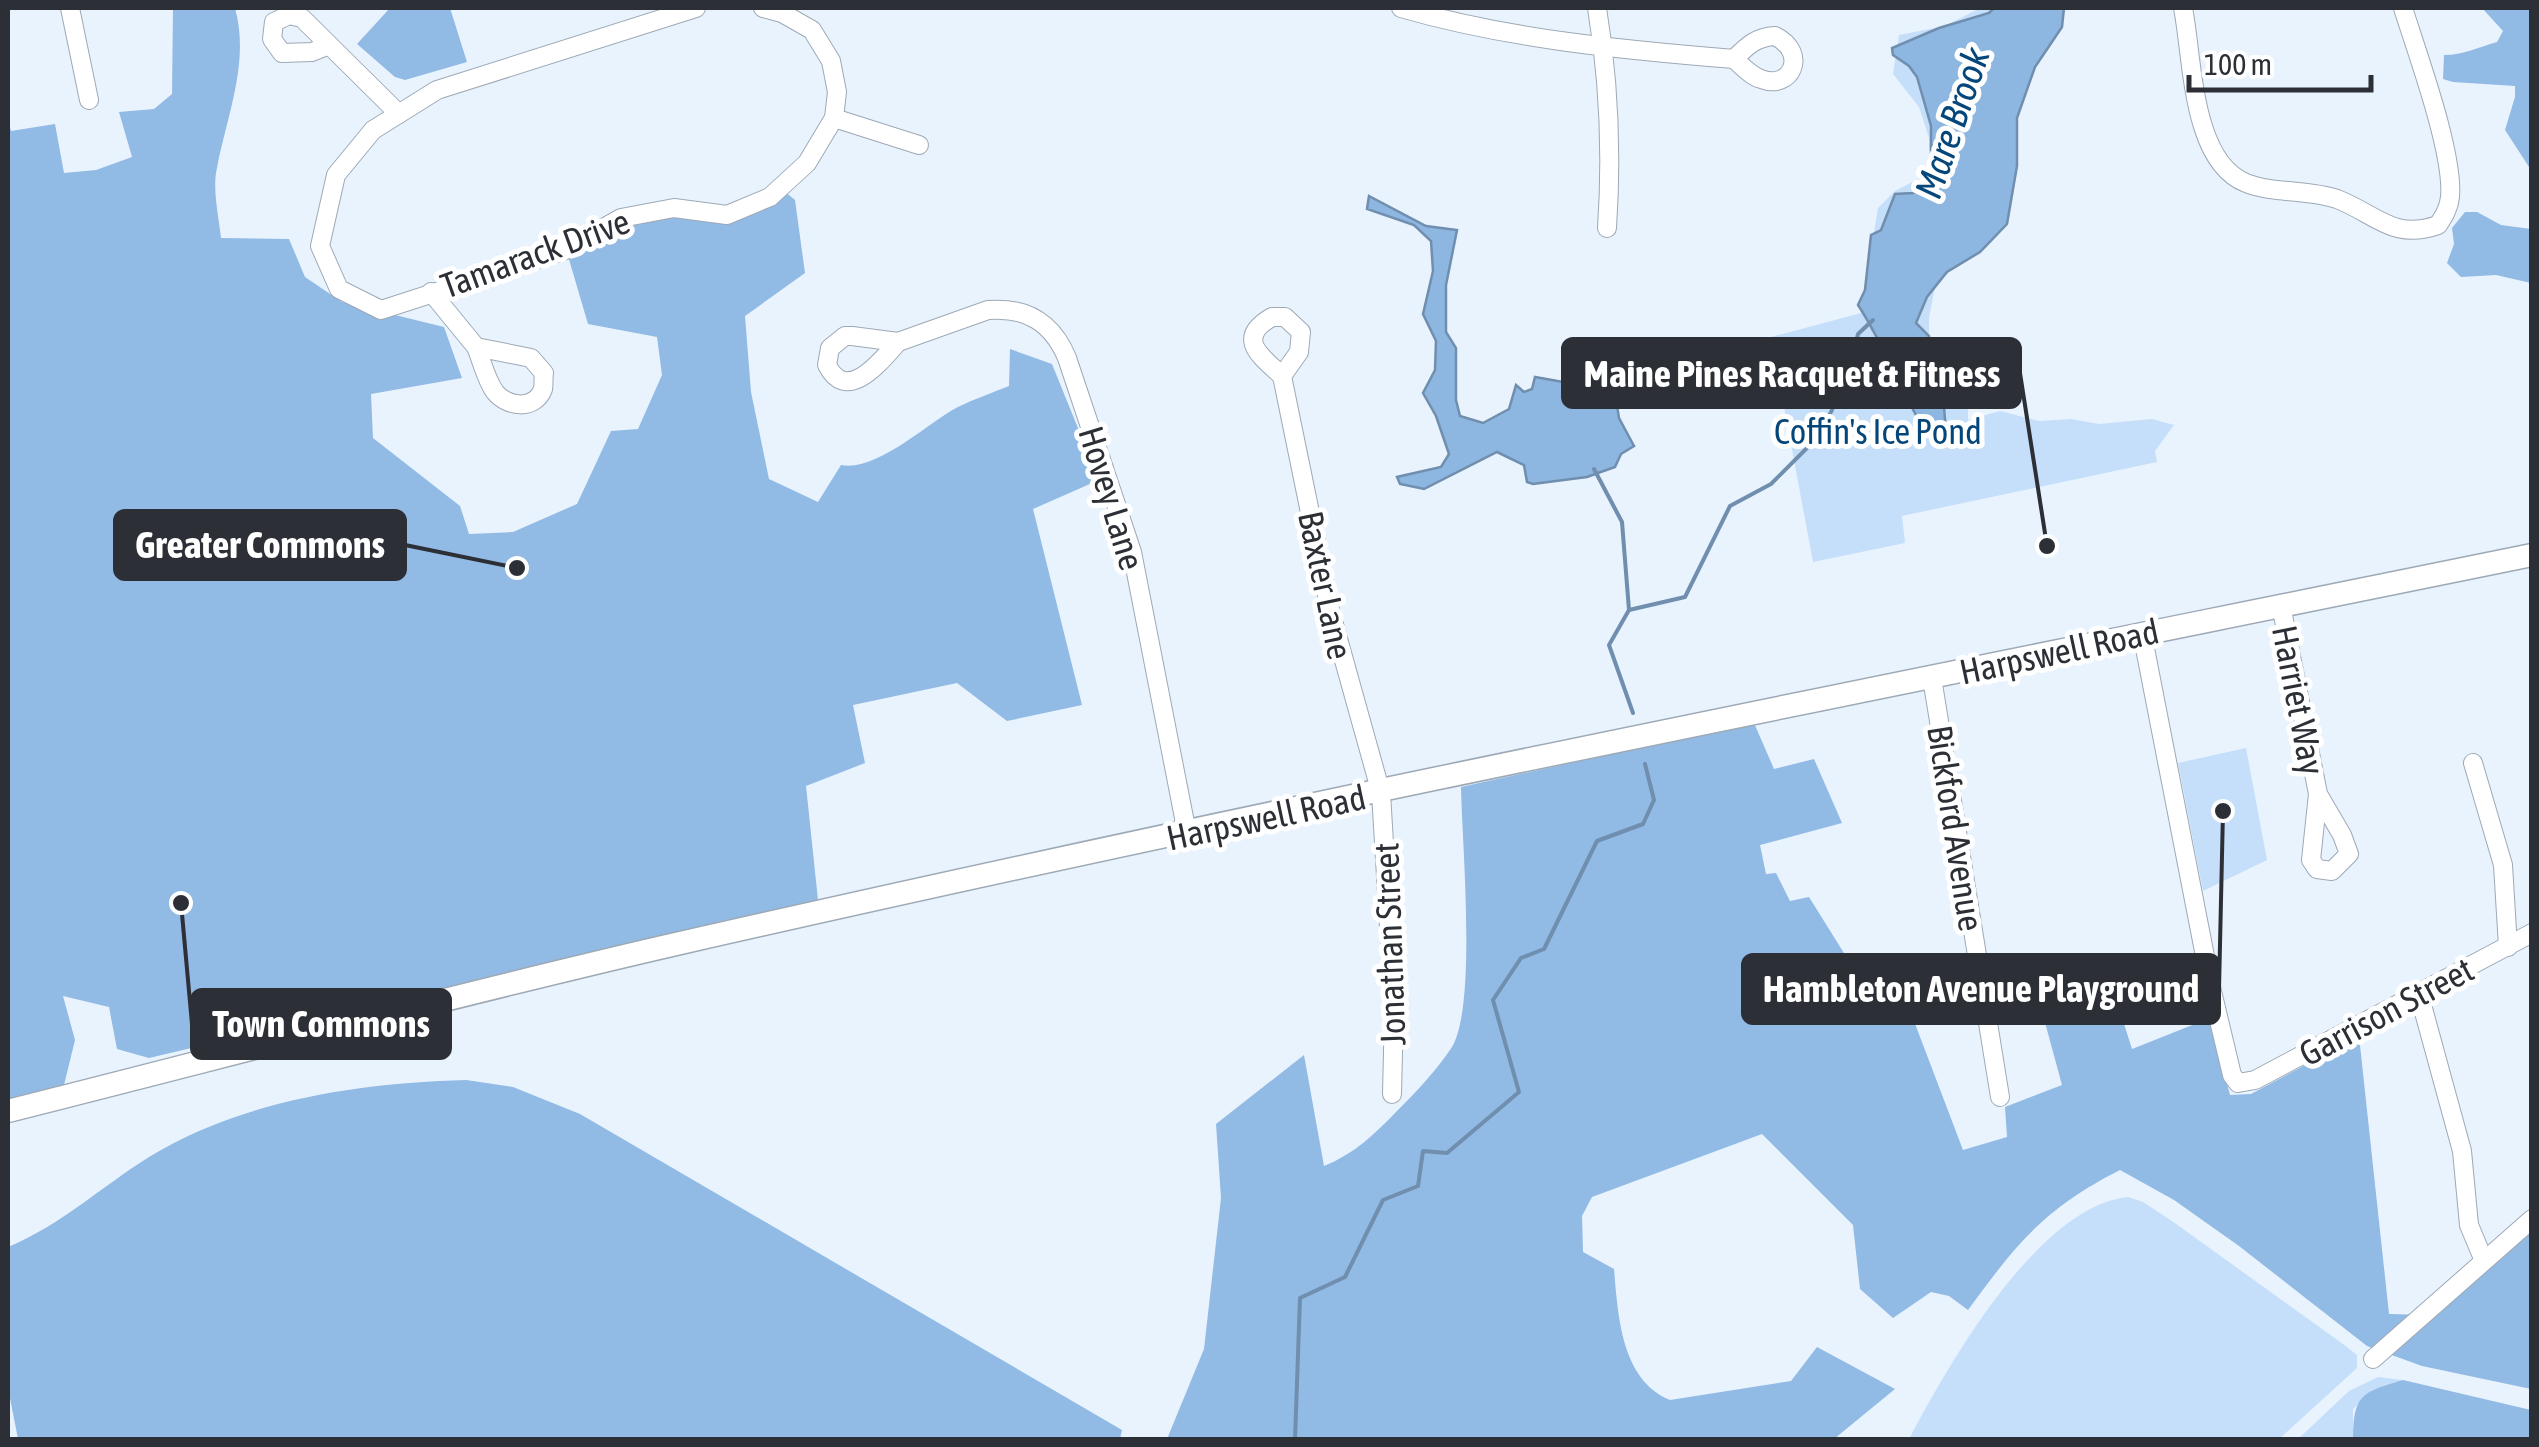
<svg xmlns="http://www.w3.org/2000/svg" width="2539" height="1447" font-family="'Asap Condensed',sans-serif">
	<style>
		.green { fill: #c5dffa }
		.forest { fill: #91bae5 }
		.water { fill: #8db6e0; stroke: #708ead; stroke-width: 2.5 }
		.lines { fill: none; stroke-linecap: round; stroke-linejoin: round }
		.stream { stroke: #708ead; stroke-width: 4 }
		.minor-casing { stroke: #9da9b5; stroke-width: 20 }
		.major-casing { stroke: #9da9b5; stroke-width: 25 }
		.minor { stroke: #fff; stroke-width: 18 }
		.major { stroke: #fff; stroke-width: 22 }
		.labels { text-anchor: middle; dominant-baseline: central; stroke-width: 10; stroke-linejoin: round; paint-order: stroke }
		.street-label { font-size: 35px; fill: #2c3036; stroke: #fff }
		.park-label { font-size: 35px; fill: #04467a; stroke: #fff }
		.water-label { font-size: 38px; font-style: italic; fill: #06477b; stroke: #fff }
		.leader { fill: none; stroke: #2c3036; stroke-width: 4 }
		.callout-dot { fill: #2c3036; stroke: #fff; stroke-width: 4 }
		.callout { fill: #2c3036; stroke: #2c3036; stroke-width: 4 }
		.callout-label { font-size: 38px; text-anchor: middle; font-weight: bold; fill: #fff }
	</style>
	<rect width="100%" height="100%" fill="#e9f3fe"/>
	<g class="green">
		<polygon points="1980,8 2052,8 1958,264 1936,283 1929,317 1929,343 1934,360 1953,378 1968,407 1968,420 2000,411 2039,421 2071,419 2099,424 2152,419 2174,425 2155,451 2157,462 1902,516 1905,543 1813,562 1771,337 1861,313 1878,208 1895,191 1918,179 1929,163 1929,138 1919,107 1893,74 1899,35 1945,26"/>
		<polygon points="2246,748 2267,860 2203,891 2178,763"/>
		<path d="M2128 1197 2143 1202 2172 1221 2347 1347 2357 1355V1368L2279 1439H1909C1948 1365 2038 1206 2128 1197Z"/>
		<polygon points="2378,1377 2403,1380 2375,1389 2353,1409 2353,1439 2297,1440 2349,1391"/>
	</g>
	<g class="forest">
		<path d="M173 8H235C250 62 227 115 217 168 212 189 219 217 221 238L289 239 305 277 342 302 444 327 462 378 371 394 373 438 460 506 469 534 513 532 577 504 611 431 638 429 662 375 657 337 588 324 568 256 615 226 670 213 718 218 784 191 795 200 805 273 745 316 751 392 769 479 818 502 841 465C877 472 927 423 958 407 974 399 992 393 1009 386L1010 349 1052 364 1099 480 1033 509 1082 705 1007 721 957 683 853 705 865 763 806 786 818 900 149 1058 117 1049 109 1007 63 996 75 1040 64 1085 8 1100V120L11 131 55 124 64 173 96 170 132 157 119 112 154 109 172 94Z"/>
		<polygon points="390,8 450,8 467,62 405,80 395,77 357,44"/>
		<path d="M2482 8H2531V170L2505 130 2515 97V86L2453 82 2443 79 2444 55C2463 55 2479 47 2497 42L2503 31Z"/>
		<polygon points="2465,212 2477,212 2501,225 2531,229 2531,283 2496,275 2461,277 2447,263 2454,244 2452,228"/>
		<path d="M1754 723 1774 769 1814 759 1842 823 1760 845 1766 874 1776 873 1790 901 1809 897 1857 974 1895 971 1963 1150 2007 1137 2005 1107 2062 1085 2040 1004 2112 986 2132 1049 2210 1018 2230 1095 2251 1094 2359 1036 2389 1314 2430 1315 2531 1223V1389L2422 1366 2367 1346 2239 1246 2174 1200 2120 1170C2045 1208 2017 1243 1968 1310L1949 1296 1931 1292 1893 1318 1860 1289 1853 1225 1762 1134 1592 1197 1582 1216 1583 1252 1614 1269C1618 1315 1621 1380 1670 1400L1791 1381 1817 1347 1895 1389 1834 1439H1167L1204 1349 1221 1198 1216 1124 1304 1055 1324 1166C1354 1154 1375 1134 1397 1111 1416 1092 1437 1070 1452 1047 1477 1005 1462 843 1461 787Z"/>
		<path d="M466 1080 513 1087 580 1114 1122 1430 1120 1439H18L8 1388V1247C61 1225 101 1187 149 1157 242 1100 359 1083 466 1080Z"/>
		<path d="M2403 1380 2531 1410V1439H2353C2353 1395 2362 1392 2403 1380Z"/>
	</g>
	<g class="water">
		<path d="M1994 8H2064L2062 27 2035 67 2017 118V166L2007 224 1980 252 1947 272 1927 297 1916 323 1929 336 1935 374 1955 387V395L1944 407 1946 432 1922 426C1899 386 1883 343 1858 305L1865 290 1871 235 1881 230 1895 194 1913 193 1929 183 1931 173 1940 171 1941 156 1931 150V126L1917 77 1909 66 1893 55 1892 48 1939 28 1989 13Z"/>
		<polygon points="1369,196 1426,226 1457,230 1446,285 1446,332 1456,348 1456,400 1460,416 1483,423 1509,409 1516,385 1524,392 1532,389 1535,377 1563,382 1610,364 1627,374 1628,388 1615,393 1619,418 1634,446 1621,454 1615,467 1587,477 1533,484 1527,482 1524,465 1497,452 1424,489 1400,484 1397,477 1441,467 1449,454 1436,416 1423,393 1435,370 1436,341 1423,314 1433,271 1431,241 1414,225 1367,209"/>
	</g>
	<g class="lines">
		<g class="stream">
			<polyline points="1594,469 1622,522 1629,610"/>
			<polyline points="1633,713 1609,645 1629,610 1685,597 1730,506 1771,484 1820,435 1849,374 1858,334 1873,320"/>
			<polyline points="1295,1440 1300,1298 1345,1277 1383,1200 1418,1186 1423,1151 1447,1153 1519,1092 1493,1000 1521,958 1544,949 1597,841 1643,824 1654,800 1645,764"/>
		</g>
		<defs>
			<g id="minor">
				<polyline points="70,8 89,100"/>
				<polyline points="696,8 437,90 373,130 336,175 320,246 339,289 381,310 563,251 621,218 674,208 727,215 770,197 807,163 834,118 837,92 831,61 812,30 782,13 763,8"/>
				<path d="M1401 8C1508 39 1623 50 1734 59"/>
				<path d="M1597 8C1609 81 1612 154 1607 228"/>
				<path d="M2183 8C2193 58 2191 161 2246 183 2274 194 2308 189 2337 199 2376 214 2393 241 2438 225 2444 216 2449 208 2450 197 2454 153 2417 53 2403 8"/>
				<path d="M1775 36C1809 53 1791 91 1761 79 1751 76 1742 66 1734 59 1747 46 1756 37 1775 36Z"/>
				<polyline points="327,46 312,52 282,53 272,39 274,22 289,15 302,18 399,114"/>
				<polyline points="834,118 919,145"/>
				<path d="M431 292 476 347 531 358 544 373C543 378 544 384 543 389 535 411 507 407 495 392 486 380 482 361 476 347"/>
				<path d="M1272 317H1285L1301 332 1299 352 1282 376C1262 357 1234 339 1272 317Z"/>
				<path d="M845 336H852L898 342C881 361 847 405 827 365L830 348Z"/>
				<path d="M898 342 988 310C1026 307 1052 322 1067 358L1132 552 1187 833"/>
				<polyline points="1282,376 1330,610 1381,793 1394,1010 1392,1094"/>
				<polyline points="2281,605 2318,794 2342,835 2349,854 2332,871 2317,869 2311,860 2318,794"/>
				<polyline points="2142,633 2211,987 2232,1075 2238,1083 2255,1080 2532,933"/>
				<polyline points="1932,678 2000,1097"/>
				<polyline points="2473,763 2503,865 2508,947"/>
				<polyline points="2419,994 2462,1151 2469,1225 2484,1261"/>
				<polyline points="2373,1359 2532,1219"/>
			</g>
			<path id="major" d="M8 1111C226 1056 443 998 663 947 1283 805 1908 682 2532 555"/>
		</defs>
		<use href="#minor" class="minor-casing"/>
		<use href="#major" class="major-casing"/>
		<use href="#minor" class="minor"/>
		<use href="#major" class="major"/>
	</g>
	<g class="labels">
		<g class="street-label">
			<text transform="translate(535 253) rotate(-20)">Tamarack Drive</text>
			<text transform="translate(1112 498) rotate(73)">Hovey Lane</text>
			<text transform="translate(1326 585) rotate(78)">Baxter Lane</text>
			<text transform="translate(2059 651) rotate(-12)">Harpswell Road</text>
			<text transform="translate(2299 700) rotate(79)">Harriet Way</text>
			<text transform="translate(1266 817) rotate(-12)">Harpswell Road</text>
			<text transform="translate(1956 828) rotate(81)">Bickford Avenue</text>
			<text transform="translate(1389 944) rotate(-92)">Jonathan Street</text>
			<text transform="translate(2386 1011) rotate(-28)">Garrison Street</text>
		</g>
		<g class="park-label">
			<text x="1878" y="431">Coffin's Ice Pond</text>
		</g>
		<g class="water-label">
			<text transform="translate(1952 123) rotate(-71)">Mare Brook</text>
		</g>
	</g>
	<path class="leader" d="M2047 546L2020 373M517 568L405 545M2223 811L2219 989M181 903L192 1024"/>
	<g class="callout-dot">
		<circle cx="2047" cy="546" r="10"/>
		<circle cx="517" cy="568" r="10"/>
		<circle cx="2223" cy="811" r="10"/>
		<circle cx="181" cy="903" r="10"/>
	</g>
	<g class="callout">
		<rect x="1563" y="339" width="457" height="68" rx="10"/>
		<rect x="115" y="511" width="290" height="68" rx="10"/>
		<rect x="1743" y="955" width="476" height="68" rx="10"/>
		<rect x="192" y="990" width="258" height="68" rx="10"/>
	</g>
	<g class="callout-label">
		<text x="1792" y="387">Maine Pines Racquet &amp; Fitness</text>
		<text x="260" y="558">Greater Commons</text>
		<text x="1981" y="1002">Hambleton Avenue Playground</text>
		<text x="321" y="1037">Town Commons</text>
	</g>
	<rect width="2539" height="1447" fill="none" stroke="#2c3036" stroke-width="20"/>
	<path d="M2189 75v15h182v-15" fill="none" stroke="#2c3036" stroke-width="5"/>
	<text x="2204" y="75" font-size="30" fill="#2c3036" stroke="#ffffff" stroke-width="8" paint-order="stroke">100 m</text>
</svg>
